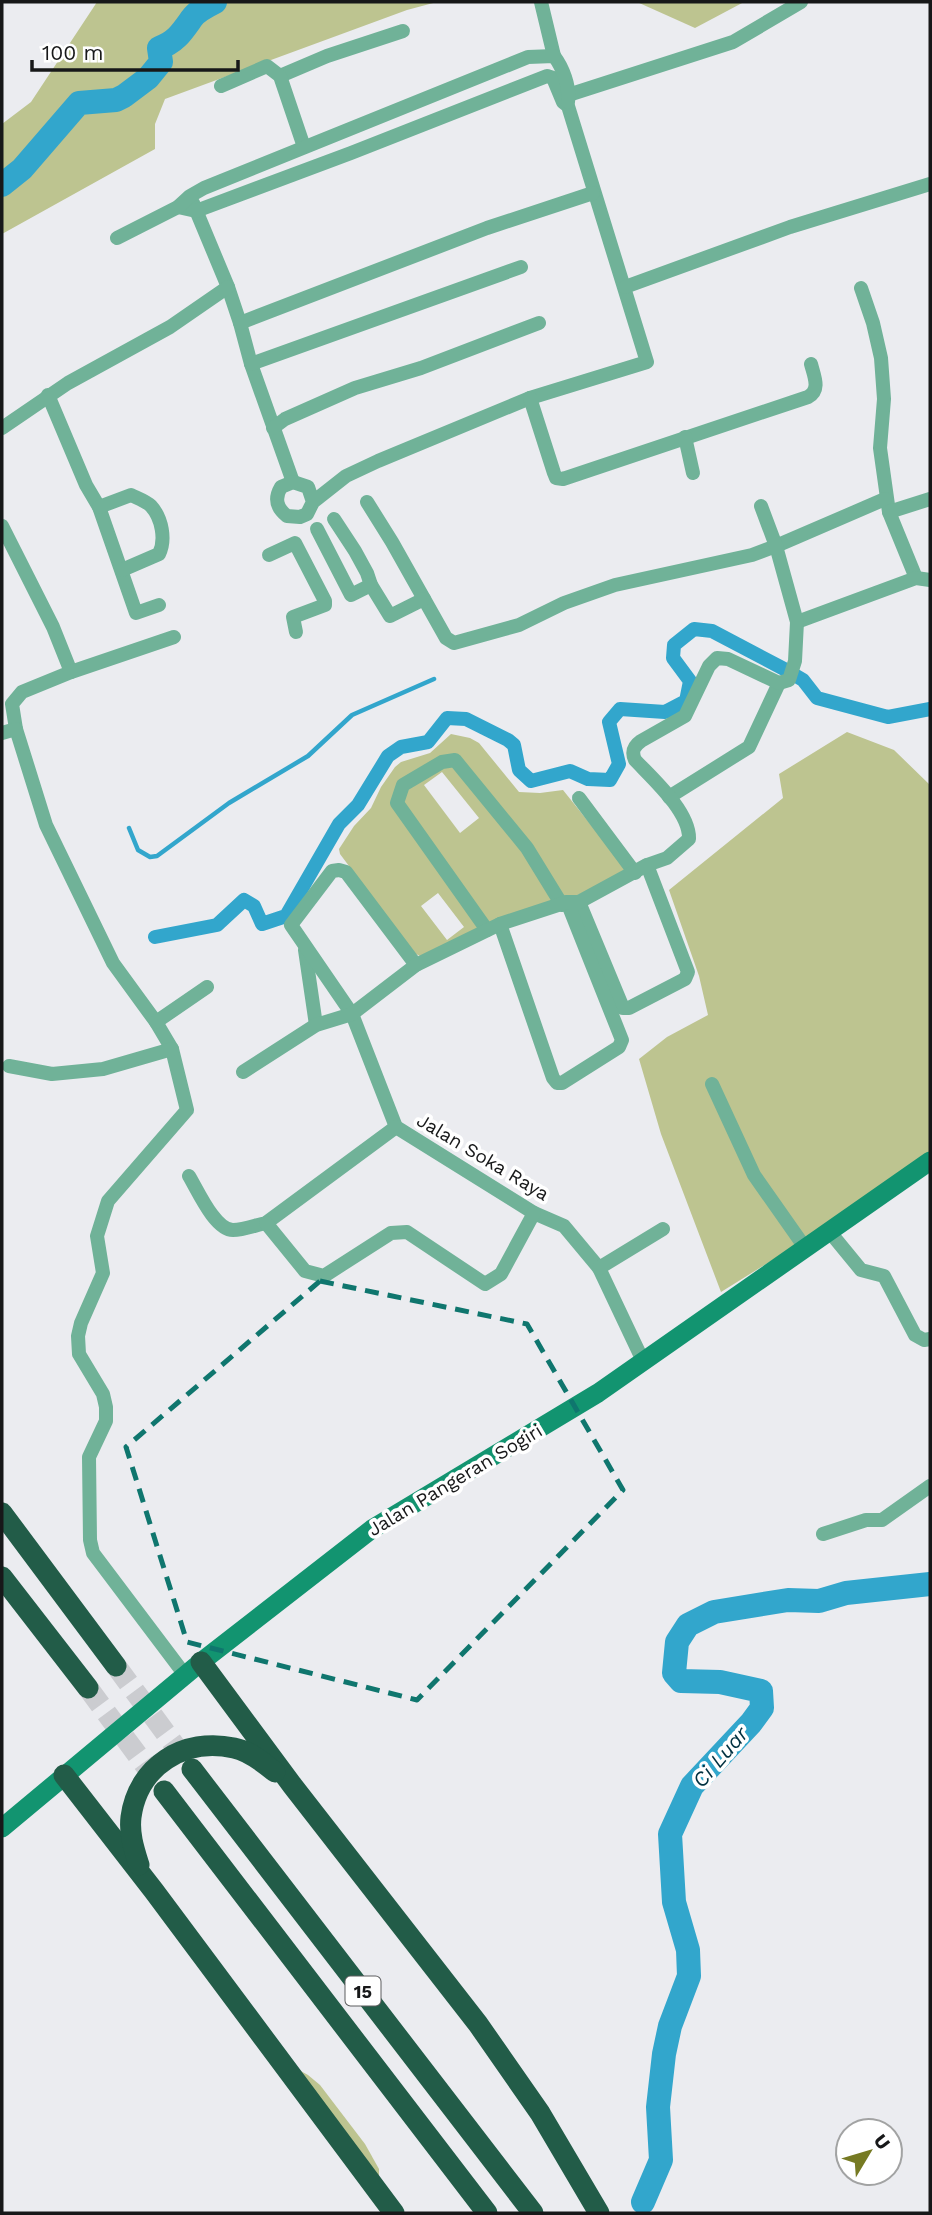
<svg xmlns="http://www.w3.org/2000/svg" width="932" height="2215" font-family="'Work Sans',sans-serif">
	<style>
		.green { fill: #bdc490; fill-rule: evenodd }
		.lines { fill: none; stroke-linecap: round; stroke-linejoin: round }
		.stream { stroke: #32a6cc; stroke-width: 4.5 }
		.canal { stroke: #32a6cc; stroke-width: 14 }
		.river { stroke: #32a6cc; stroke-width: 24 }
		.highway-tunnel { stroke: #cbccd0; stroke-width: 21; stroke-dasharray: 21 10; stroke-linecap: butt }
		.street { stroke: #70b298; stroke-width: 14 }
		.secondary { stroke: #129470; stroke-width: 19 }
		.highway { stroke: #225c48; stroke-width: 21 }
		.marked { fill: none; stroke: #0f766e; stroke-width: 5; stroke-dasharray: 14 9; stroke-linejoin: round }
		.labels { text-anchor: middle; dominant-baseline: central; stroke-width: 7; stroke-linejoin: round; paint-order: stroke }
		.shield { fill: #fff; stroke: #5d5d5e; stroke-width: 2 }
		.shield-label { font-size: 18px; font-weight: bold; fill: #171819 }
		.street-label { font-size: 19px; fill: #171819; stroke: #fff }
		.water-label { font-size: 21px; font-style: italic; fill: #003141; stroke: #fff }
	</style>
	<rect width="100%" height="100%" fill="#ebecf0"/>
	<g class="green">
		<polygon points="97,2 437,2 407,10 165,99 155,124 155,149 2,234 2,124 31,102"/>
		<polygon points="637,2 744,2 695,28"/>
		<polygon points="847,732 894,750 930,785 930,1162 721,1292 661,1134 639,1059 667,1037 708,1015 699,976 669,890 783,798 779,774"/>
		<path d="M451 734 470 738 479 743 519 792 540 793 563 790 623 865 625 871 619 879 420 956 414 953 340 854 339 849 354 826 371 808 381 787 395 767 401 762 430 753ZM442 772 479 818 460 833 424 785ZM438 893 464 927 447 940 421 906Z"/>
		<polygon points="277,2058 308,2075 320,2085 365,2144 379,2169 379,2194"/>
	</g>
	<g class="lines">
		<polyline class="stream" points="129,828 138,850 150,857 157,856 229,803 308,756 352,715 434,679"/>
		<polyline class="canal" points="155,937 217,925 244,900 254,906 262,924 286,916 339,824 358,805 388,756 401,747 428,742 447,718 466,719 508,740 514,745 519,770 531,781 570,771 588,779 610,780 619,764 609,722 620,709 665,712 686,701 690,681 673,658 674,645 694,629 712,631 786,670 803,680 817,698 888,717 930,709"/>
		<g class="river">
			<path d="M2 185 22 169 79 103 116 100 124 96 148 78 161 62 159 48C176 42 182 32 192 18 197 11 207 6 215 2"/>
			<polyline points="643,2202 661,2160 658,2107 664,2054 670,2026 689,1976 688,1950 674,1902 670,1834 692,1786 751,1723 762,1708 761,1691 720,1682 681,1681 674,1673 677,1642 688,1625 714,1612 788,1600 819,1601 846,1593 930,1584"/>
		</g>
		<g class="highway-tunnel">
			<polyline points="116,1666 190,1766"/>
			<polyline points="88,1688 164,1791"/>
		</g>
		<g class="street">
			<polyline points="541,2 554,56"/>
			<polyline points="280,76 327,56 403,31"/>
			<polyline points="221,86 267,66 280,76 304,147"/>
			<polyline points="562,97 733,42 801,2"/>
			<polyline points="193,203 228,287 240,323 251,364 293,482"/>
			<path d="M178 207 196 211 351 153 547 76 553 78 563 102 568 106 647 362 530 398 378 461 346 476 313 502 307 514 300 517 287 516C277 508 274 499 281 487L293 482 308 487 313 502"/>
			<path d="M117 238 178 207 190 196 204 188 528 57 554 56C563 68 570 86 568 102"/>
			<polyline points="625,287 790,227 930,184"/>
			<polyline points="861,288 873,323 881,358 884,399 880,448 889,512"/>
			<polyline points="240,323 487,228 593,193"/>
			<polyline points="251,364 521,267"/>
			<polyline points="48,395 86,485 99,507 136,613 159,605"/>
			<path d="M530 398 554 473 556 478 563 479 808 397C821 390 814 376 811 364"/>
			<polyline points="2,428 68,383 170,327 228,287"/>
			<polyline points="273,428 285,419 355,388 421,368 539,323"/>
			<polyline points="685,437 693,473"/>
			<polyline points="367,502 392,542 446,638 454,643 519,625 564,603 615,585 752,555 776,546 885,499"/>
			<path d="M99 507 131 495C137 498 146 501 151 506 162 518 166 540 159 554L122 570"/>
			<polyline points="334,519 355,551 367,573 371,585 390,616 424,599"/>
			<polyline points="2,526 53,627 71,672"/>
			<polyline points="317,529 351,595 371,585"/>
			<polyline points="269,555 295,543 325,601 325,605 293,617 296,632"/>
			<polyline points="916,578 889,512 930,499"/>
			<polyline points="797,622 916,578 930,580"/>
			<polyline points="174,637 71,672 22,692 12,704 16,729 46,825 113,963 156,1022 172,1049 187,1110 108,1201 97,1236 103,1273 81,1323 78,1336 79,1354 103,1394 106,1407 106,1421 89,1457 90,1540 93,1553 185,1675"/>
			<polyline points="2,733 16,729"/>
			<polyline points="669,797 749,747 779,683"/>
			<polyline points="579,798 635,873"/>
			<polyline points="579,902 623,1008 629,1008 685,979 688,972 647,865"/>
			<polyline points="500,924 553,1078 557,1083 562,1083 619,1047 622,1040 567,902"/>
			<polyline points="487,930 397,803 403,785 442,762 455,760 527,848 562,905"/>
			<polyline points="305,950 316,1025"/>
			<polyline points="416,965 346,872 339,870 332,871 291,925 352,1014 396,1127 534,1213 564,1226 599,1268 644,1363"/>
			<polyline points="156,1022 207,987"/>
			<polyline points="9,1066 52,1074 103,1069 172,1049"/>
			<path d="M243 1072 316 1025 352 1014 416 965 500 924 567 902H579L647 865 667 858 689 839C690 812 653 779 635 760 631 751 634 746 641 741L685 716 709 666 717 658 728 659 779 683 789 680 795 661 797 622 776 546 761 506"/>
			<polyline points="712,1084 754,1175 806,1249"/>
			<path d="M189 1176C198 1191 215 1230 233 1230 244 1230 256 1225 266 1223L396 1127"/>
			<polyline points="266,1223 305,1271 324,1276 391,1233 407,1232 485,1284 501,1274 534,1213"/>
			<polyline points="829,1231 861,1270 884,1276 915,1335 924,1340 930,1339"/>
			<polyline points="599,1268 663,1229"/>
			<polyline points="823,1534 866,1520 882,1520 930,1486"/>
		</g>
		<polyline class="secondary" points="2,1828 201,1662 372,1529 598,1393 930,1161"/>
		<g class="highway">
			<polyline points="2,1513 116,1666"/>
			<polyline points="2,1577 88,1688"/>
			<polyline points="201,1662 292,1785 478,2024 540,2113 599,2213"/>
			<polyline points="192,1769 533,2213"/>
			<polyline points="64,1775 154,1891 394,2213"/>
			<polyline points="164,1791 487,2213"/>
			<path d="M139 1865C134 1849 129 1834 131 1817 138 1766 184 1737 234 1748 249 1751 263 1762 275 1772"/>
		</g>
	</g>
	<path class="marked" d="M320 1281 527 1324 623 1490 417 1700 187 1642 126 1447Z"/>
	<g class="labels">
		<rect class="shield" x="345.5" y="1976.5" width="35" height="29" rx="5"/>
		<g class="shield-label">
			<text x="363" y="1991">15</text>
		</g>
		<g class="street-label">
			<text transform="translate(483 1157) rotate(31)">Jalan Soka Raya</text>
			<text transform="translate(455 1480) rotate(-31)">Jalan Pangeran Sogiri</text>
		</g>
		<g class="water-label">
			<text transform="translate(720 1757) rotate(-49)">Ci Luar</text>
		</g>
	</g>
	<rect width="932" height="2215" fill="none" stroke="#171819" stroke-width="7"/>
	<g transform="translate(869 2152) rotate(52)"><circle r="33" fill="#ffffff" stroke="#a2a3a3" stroke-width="2"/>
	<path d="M0-5L12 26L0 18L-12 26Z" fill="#767a23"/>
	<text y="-10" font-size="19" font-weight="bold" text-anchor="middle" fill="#171819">U</text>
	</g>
	<path d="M32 60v10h206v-10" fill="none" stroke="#171819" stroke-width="3.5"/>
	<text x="42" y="60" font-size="21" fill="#171819" stroke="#ffffff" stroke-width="5" paint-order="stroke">100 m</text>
</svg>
